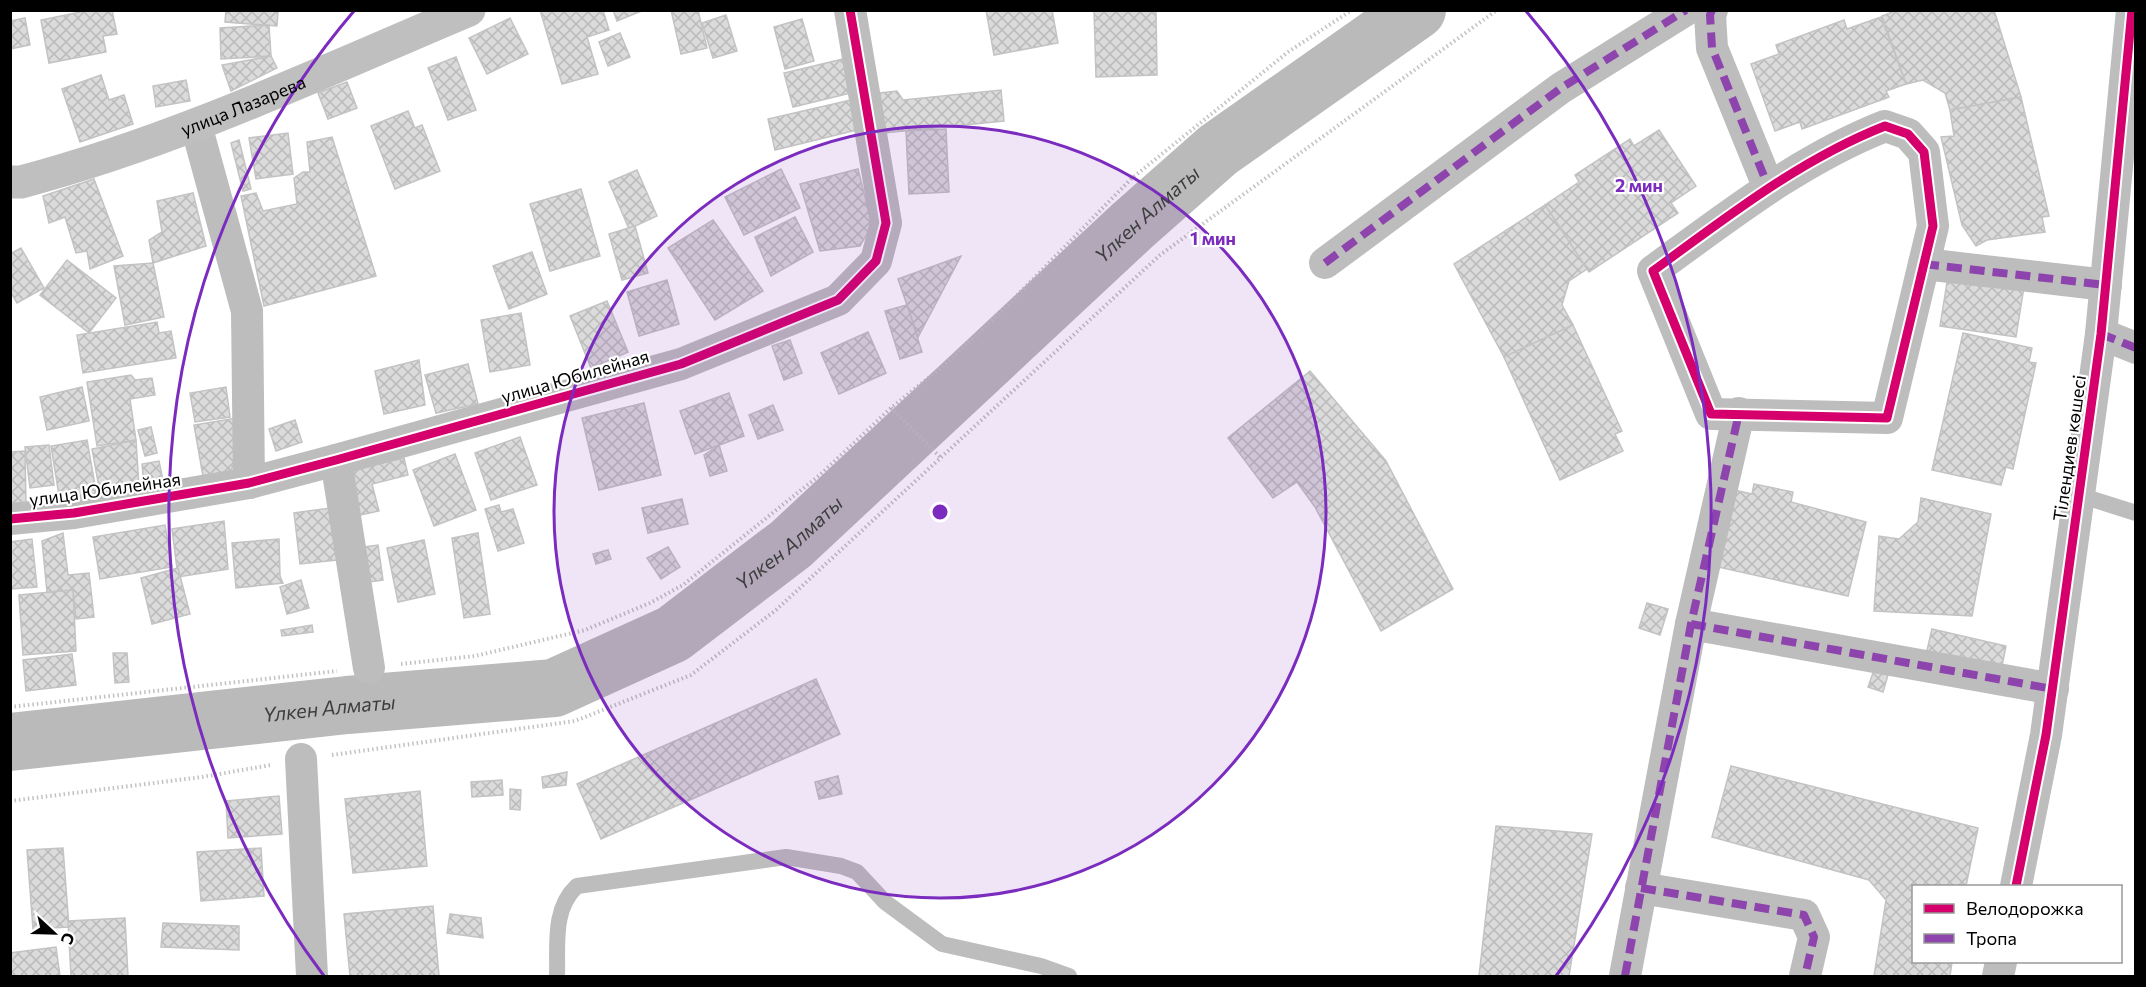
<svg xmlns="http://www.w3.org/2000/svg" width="2146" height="987" font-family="Commissioner,sans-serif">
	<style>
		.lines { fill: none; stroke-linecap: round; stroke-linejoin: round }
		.river { stroke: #bababa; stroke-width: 58 }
		.building { fill: url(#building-cross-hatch); stroke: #c3c3c3; stroke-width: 1.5 }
		.path { stroke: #c2c2c2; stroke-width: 4; stroke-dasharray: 1.5 3; stroke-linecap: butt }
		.lane { stroke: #bdbdbd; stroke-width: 16 }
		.street { stroke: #bdbdbd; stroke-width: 32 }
		.secondary { stroke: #bfbfbf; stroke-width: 33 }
		.quiet { stroke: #8e44ad; stroke-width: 8; stroke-dasharray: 15 8; stroke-linecap: butt }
		.cycleway-casing { stroke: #fff; stroke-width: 13 }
		.cycleway { stroke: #d6006c; stroke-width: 9 }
		.ring { fill: none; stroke: #7b2cbf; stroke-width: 3 }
		.labels { text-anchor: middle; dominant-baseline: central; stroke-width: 4.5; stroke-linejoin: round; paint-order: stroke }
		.street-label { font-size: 18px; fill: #000; stroke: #fff }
		.water-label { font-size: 20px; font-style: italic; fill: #3d3d3d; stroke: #fff }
		.centre { fill: #7b2cbf; stroke: #fff; stroke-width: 3 }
		.ring-label { font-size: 18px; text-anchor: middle; font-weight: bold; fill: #7b2cbf; stroke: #fff; stroke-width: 4.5; stroke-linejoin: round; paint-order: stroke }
	</style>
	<defs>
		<pattern id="building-cross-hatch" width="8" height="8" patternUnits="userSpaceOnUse" patternTransform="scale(1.5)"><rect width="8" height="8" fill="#dbdbdb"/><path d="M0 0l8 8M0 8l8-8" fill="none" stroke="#bababa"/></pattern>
	</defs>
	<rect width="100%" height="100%" fill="#fff"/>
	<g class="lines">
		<path class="river" id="s1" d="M10 742 347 705 554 688 673 634 791 544 1133 225 1218 150 1417 10"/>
	</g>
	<g class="building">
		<polygon points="90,10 112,10 117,34 103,36 106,52 49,63 41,20"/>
		<polygon points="226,10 278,10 277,26 225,22"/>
		<polygon points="540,10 603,10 609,30 587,37 598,74 562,84"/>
		<polygon points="613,10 644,10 617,21"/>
		<polygon points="671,10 698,10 707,48 681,54"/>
		<polygon points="986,10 1052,10 1058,43 994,55"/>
		<polygon points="1094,10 1156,10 1157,75 1096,77"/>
		<polygon points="1898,10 1994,10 2021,97 1950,110 1945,93 1923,80 1906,84 1882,16"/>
		<polygon points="726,15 737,51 713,58 702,23"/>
		<polygon points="1881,17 1906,84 1886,91 1889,97 1802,129 1800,122 1775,131 1751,64 1779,54 1776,45 1844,20 1847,29"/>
		<polygon points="25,18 30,45 10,49 10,21"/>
		<polygon points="510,18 528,54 487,74 469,38"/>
		<polygon points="802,19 814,61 785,69 774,27"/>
		<polygon points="269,25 271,56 221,59 220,28"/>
		<polygon points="620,33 630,57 608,66 599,42"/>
		<polygon points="271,56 277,68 231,91 222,65"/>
		<polygon points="456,57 476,110 448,120 428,68"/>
		<polygon points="843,59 851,93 793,107 784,73"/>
		<polygon points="101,75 109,100 124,95 133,124 80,142 62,89"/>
		<polygon points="186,80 190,101 156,107 153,86"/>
		<polygon points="347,82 357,108 328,119 318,93"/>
		<polygon points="1001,90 1004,121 884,133 880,93 897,91 903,100"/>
		<polygon points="2021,97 2049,216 2042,217 2045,232 1987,240 1976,246 1962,225 1941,137 1954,136 1950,110"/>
		<polygon points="851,100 857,130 775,150 768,119"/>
		<polygon points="408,111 415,128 422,125 440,171 395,189 371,126"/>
		<polygon points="946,129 949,192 909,194 906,131"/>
		<polygon points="1659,130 1696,186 1671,203 1678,213 1589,272 1545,205 1579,182 1575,175 1630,139 1634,146"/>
		<polygon points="288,133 293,174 256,179 249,138"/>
		<polygon points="332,137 376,276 264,306 241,196 256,193 263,211 297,204 294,178 303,172 310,172 307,142"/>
		<polygon points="239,140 251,189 243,191 231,143"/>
		<polygon points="781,169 800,208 744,235 725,197"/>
		<polygon points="858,169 872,225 860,246 820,251 800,184"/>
		<polygon points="637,170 657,216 629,229 609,182"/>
		<polygon points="94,179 123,256 90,269 87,251 76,253 65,217 49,223 43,196"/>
		<polygon points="581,189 600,256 550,271 530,204"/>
		<polygon points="193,193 206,246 153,263 149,240 162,232 157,201"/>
		<polygon points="1545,205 1587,269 1569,281 1562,305 1573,325 1504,357 1454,264"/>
		<polygon points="795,217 813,252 771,276 755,237"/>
		<polygon points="713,220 763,291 715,320 668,248"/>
		<polygon points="635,226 648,273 622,280 609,234"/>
		<polygon points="21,248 44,288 17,303 10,291 10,254"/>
		<polygon points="532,252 547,294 509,309 493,266"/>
		<polygon points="961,256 918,337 898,279"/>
		<polygon points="67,260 116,298 89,333 40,295"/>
		<polygon points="153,263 164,317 125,325 114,266"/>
		<polygon points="1948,276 2024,287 2016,337 1940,326"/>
		<polygon points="667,280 679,324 639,336 627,292"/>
		<polygon points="607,301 628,352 591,368 570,316"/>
		<polygon points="907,305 922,352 900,359 885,311"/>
		<polygon points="521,313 530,365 490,372 481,320"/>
		<polygon points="157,322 159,333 171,331 176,358 83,373 77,335"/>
		<polygon points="1573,325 1622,431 1615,434 1623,451 1560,480 1504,357"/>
		<polygon points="868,332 886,373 839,394 821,353"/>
		<polygon points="1963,333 2032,348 2029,362 2036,363 2013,469 2006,467 2001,485 1932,470"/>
		<polygon points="790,340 802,373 784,380 772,346"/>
		<polygon points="419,360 425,405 384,414 375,371"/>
		<polygon points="468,364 478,404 436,413 425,375"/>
		<polygon points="1310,371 1386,461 1453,589 1381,631 1315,507 1297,482 1273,498 1228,438"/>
		<polygon points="131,375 135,380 152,378 155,395 130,399 136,440 97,446 87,382"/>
		<polygon points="82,387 89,421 47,430 40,397"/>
		<polygon points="226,387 230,417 195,422 190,393"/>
		<polygon points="729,393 744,436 695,454 680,411"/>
		<polygon points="644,403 661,475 599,490 582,418"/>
		<polygon points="773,405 783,430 758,439 749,415"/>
		<polygon points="236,418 240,445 229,477 204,482 194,425"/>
		<polygon points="295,420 302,442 276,451 269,429"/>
		<polygon points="151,427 157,453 145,456 138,430"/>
		<polygon points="520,437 537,485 491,500 475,453"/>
		<polygon points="87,440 98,502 61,508 51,446"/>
		<polygon points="136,440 139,487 100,493 92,449"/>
		<polygon points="49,445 54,485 30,488 25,447"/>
		<polygon points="719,445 727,471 710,476 704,455"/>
		<polygon points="25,451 26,505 10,505 10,452"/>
		<polygon points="455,454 476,510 434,526 413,470"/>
		<polygon points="404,458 408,475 372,484 379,511 360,515 349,471"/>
		<polygon points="159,461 163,480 144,484 142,464"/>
		<polygon points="1754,484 1793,492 1791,502 1866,522 1848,596 1709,565 1725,488 1752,494"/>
		<polygon points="1921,498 1991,514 1972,616 1874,611 1879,536 1899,539 1918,522"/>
		<polygon points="682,499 688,524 648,533 642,508"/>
		<polygon points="499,505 501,512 513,509 524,543 498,551 485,509"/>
		<polygon points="330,508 337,560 300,564 294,513"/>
		<polygon points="224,521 228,569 178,577 172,529"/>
		<polygon points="165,525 172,567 100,579 93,537"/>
		<polygon points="63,533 68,575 89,573 94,617 76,619 73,590 47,592 42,541"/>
		<polygon points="478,533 490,614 464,618 452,538"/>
		<polygon points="32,539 37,587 11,589 10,542"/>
		<polygon points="279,539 280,576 283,583 236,588 232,543"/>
		<polygon points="424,540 435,594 398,602 387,548"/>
		<polygon points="378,545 383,580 362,583 357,548"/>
		<polygon points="668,547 680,567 661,579 647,558"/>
		<polygon points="608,550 611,559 596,564 593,554"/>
		<polygon points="178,568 190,614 152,624 141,578"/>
		<polygon points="301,580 309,608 287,614 280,587"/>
		<polygon points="73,590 76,651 23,655 19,595"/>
		<polygon points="1647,603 1668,609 1660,635 1639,628"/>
		<polygon points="312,625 313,632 282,636 281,630"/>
		<polygon points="1932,629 2006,646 1999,681 1924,663"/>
		<polygon points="113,653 127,653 129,682 115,683"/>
		<polygon points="72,654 76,685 26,691 23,660"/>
		<polygon points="1874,670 1888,675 1883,692 1868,687"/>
		<polygon points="816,679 840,734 601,839 577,784"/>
		<polygon points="1731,766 1978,828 1966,886 1914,886 1914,962 1952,962 1950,976 1874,976 1886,900 1869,880 1712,837"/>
		<polygon points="567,772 566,785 543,788 542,777"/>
		<polygon points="838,776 842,794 819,799 815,782"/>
		<polygon points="502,780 503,795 472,797 471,782"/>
		<polygon points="510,789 521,790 520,810 510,809"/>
		<polygon points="420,791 427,866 353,873 345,799"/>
		<polygon points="279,796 282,834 228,838 226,801"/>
		<polygon points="1496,826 1592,834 1569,976 1479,976"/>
		<polygon points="63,848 69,927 33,929 27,850"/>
		<polygon points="261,848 264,896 201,901 197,852"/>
		<polygon points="433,906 439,976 350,976 344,914"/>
		<polygon points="450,914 481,918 483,938 447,933"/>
		<polygon points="125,918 128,976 71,976 68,921"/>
		<polygon points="163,923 239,926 239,950 161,947"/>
		<polygon points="56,947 60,976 10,976 10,953"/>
	</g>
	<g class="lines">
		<g class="path">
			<polyline points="891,408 940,457"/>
			<polyline points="401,664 475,656 585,630 650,603 683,585 821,474 891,408 942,367 1002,311 1131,179 1288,52 1352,10"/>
			<polyline points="10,707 337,671"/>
			<polyline points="332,755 575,721 691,675 776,610 1160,255 1497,10"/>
			<polyline points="10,801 202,777 271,765"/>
		</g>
		<g class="lane">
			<polyline points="2079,495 2136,513"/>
			<path d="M557 976C558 946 552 909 577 886L786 857 841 866 857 872 885 902 942 944 1041 966 1069 976"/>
		</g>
		<g class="street">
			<polyline points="1712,10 1710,15 1712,48 1768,186"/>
			<polyline points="196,125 247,311 249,483"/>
			<path d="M1885 126 1908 134 1924 152 1933 226 1887 418 1711 414 1653 271C1727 217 1799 160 1885 126Z"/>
			<polyline points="1325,263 1561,88 1686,10"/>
			<polyline points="1924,264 2106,285"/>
			<polyline points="2101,334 2136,348"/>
			<polyline points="336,460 369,668"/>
			<polyline points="10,519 74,513 249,483 336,460 681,364 838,300 876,261 886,223 850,10"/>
			<polyline points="1691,624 2053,689"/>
			<polyline points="301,759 312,976"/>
			<polyline points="2016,886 2046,735 2101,334 2132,10"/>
			<polyline points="1641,888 1804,915 1814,937 1805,976"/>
			<polyline points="1625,976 1691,624 1739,413"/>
			<polyline points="1998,976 2001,962"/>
		</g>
		<path class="secondary" id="s2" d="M10 182H21C176 141 322 72 469 10"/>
		<g class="quiet">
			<polyline points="1712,10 1710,15 1712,48 1768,186"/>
			<polyline points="1325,263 1561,88 1686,10"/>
			<polyline points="1924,264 2106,285"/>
			<polyline points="2101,334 2136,348"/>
			<polyline points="1691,624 2053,689"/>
			<polyline points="1641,888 1804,915 1814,937 1805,976"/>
			<polyline points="1625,976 1691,624 1739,413"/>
		</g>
		<defs>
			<g id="cycleway">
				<path d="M1885 126 1908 134 1924 152 1933 226 1887 418 1711 414 1653 271C1727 217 1799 160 1885 126Z"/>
				<polyline points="10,519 74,513 249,483 336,460 681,364 838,300 876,261 886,223 850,10"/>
				<polyline points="2016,886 2046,735 2101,334 2132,10"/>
			</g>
		</defs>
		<use href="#cycleway" class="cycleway-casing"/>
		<use href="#cycleway" class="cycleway"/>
	</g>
	<circle cx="940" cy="512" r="386" fill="#7b2cbf" fill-opacity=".12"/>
	<g class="ring">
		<circle cx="940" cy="512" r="386"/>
		<path d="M324 976A771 771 0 0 1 354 11M1526 11A771 771 0 0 1 1556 976"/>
	</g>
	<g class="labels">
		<g class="street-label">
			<text stroke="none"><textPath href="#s2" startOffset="246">улица Лазарева</textPath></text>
			<text transform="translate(575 376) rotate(-16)">улица Юбилейная</text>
			<text transform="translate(2069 448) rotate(-82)">Тілендиев көшесі</text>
			<text transform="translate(105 489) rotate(-8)">улица Юбилейная</text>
		</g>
		<g class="water-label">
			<text stroke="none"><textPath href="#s1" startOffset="1311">Үлкен Алматы</textPath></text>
			<text stroke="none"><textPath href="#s1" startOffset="825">Үлкен Алматы</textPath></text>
			<text stroke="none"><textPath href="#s1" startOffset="321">Үлкен Алматы</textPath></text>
		</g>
	</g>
	<circle cx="940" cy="512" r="9" class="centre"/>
	<g class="ring-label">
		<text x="1639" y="192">2 мин</text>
		<text x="1213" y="245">1 мин</text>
	</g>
	<rect width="2146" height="987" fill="none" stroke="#000000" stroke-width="24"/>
	<rect x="1912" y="885" width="210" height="78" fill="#ffffff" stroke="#999999" stroke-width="1.5"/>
	<rect x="1924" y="904" width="30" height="9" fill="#d6006c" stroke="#999999" stroke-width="1.5"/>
	<text x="1966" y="915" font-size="18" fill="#000000">Велодорожка</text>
	<rect x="1924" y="934" width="30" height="9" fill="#8e44ad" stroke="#999999" stroke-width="1.5"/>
	<text x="1966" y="945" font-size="18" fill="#000000">Тропа</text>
	<g transform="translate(54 933) rotate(112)" stroke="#ffffff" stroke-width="4.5" paint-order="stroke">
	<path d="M0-4.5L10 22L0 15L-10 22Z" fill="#000000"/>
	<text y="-9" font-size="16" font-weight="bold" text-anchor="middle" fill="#000000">С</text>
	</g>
</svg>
